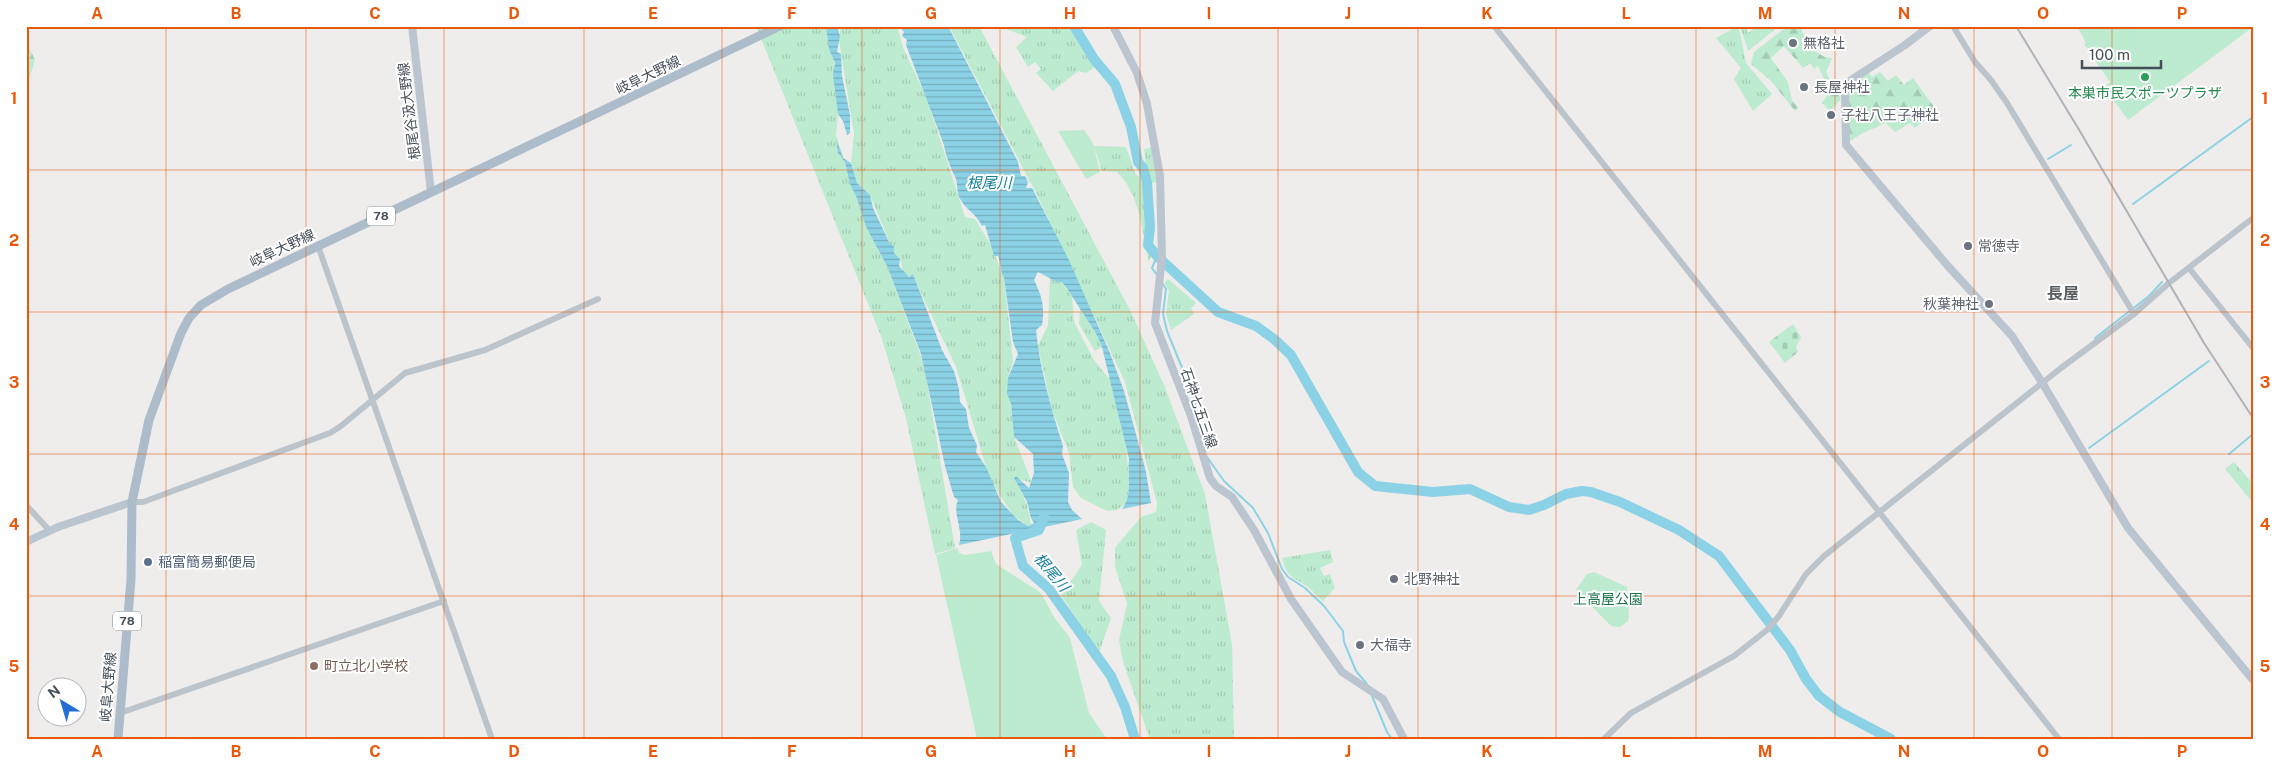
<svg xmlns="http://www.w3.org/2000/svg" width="2279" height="765" font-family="'Public Sans','Noto Sans JP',sans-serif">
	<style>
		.grass { fill: url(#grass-tufts) }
		.forest { fill: url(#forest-firs) }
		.cemetery { fill: url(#cemetery-stones) }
		.green { fill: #bcebcf }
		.water { fill: url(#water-rules) }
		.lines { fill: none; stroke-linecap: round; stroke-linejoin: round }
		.stream { stroke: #8cd2e6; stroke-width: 2 }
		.river { stroke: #8cd2e6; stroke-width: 10 }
		.tertiary { stroke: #bbc4cb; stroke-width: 6 }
		.secondary { stroke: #bbc5d0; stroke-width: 8 }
		.primary { stroke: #adbcca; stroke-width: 9 }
		.rail { stroke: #afb2b7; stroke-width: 2 }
		.grid { fill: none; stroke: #e8590c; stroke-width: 1; stroke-opacity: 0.55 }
		.worship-dot { fill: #6b7280; stroke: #fff; stroke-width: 2 }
		.leisure-dot { fill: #2e9e5b; stroke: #fff; stroke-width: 2 }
		.service-dot { fill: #5c6f8a; stroke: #fff; stroke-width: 2 }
		.education-dot { fill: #8d6e63; stroke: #fff; stroke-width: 2 }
		.labels { text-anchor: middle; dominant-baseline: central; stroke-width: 4; stroke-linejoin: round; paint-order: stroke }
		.shield { fill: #fff; stroke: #7e848b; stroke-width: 1 }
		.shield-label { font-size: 12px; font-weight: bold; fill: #464f59 }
		.worship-label { font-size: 14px; fill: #5b616d; stroke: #fff; text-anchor: start }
		.street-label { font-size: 14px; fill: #464f59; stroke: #fff }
		.leisure-label { font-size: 14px; fill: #27864d; stroke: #fff }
		.service-label { font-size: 14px; fill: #4e5e75; stroke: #fff; text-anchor: start }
		.park-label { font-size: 14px; fill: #1c7549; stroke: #fff }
		.education-label { font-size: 14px; fill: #785e54; stroke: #fff; text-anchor: start }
		.water-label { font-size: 15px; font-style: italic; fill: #147f9d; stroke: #fff }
		.quarter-label { font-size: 16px; font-weight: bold; fill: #5a5d61; stroke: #fff }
		.neatline { fill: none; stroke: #e8590c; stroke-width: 2 }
		.grid-label { font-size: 16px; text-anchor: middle; font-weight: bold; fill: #e8590c }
	</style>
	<defs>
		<pattern id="grass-tufts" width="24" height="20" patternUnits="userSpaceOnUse" patternTransform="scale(1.25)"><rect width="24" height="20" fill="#bcebcf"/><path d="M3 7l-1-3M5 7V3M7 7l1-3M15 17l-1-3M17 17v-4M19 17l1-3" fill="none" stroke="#a3cbb4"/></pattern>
		<pattern id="forest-firs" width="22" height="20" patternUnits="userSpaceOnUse" patternTransform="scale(1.25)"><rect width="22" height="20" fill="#bcebcf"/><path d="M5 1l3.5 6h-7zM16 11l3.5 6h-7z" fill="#a3cbb4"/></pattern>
		<pattern id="cemetery-stones" width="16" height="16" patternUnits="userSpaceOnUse" patternTransform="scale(1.25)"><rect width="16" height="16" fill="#bcebcf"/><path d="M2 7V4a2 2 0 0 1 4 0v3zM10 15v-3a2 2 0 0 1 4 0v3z" fill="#a3cbb4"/></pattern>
		<pattern id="water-rules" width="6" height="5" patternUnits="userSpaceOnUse" patternTransform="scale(1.25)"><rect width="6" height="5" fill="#8cd2e6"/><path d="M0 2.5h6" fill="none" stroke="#74adbd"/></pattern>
	</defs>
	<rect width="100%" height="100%" fill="#efecec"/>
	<g class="grass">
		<polygon points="756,26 827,26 835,69 838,114 836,135 866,227 887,266 924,365 955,548 935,554 906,418 881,336"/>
		<polygon points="841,26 897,26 904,50 927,99 965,217 975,219 992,247 1004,278 1013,361 1008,378 1014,437 1032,483 1015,478 1027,505 1031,524 1028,526 1013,515 990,480 956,367 914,278 904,274 900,259 894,253 870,195 857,183 851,163 854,134 839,40"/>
		<polygon points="949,26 979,26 1131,312 1164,385 1205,494 1232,645 1234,739 1150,739 1149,737 1123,662 1119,640 1127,604 1115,567 1115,548 1141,517 1156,512 1157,503 1125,382 1037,195"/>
		<polygon points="1005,26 1070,26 1095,67 1086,73 1078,71 1053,91 1036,73 1041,69 1035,62 1028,67 1016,47 1027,37 1006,29"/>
		<polygon points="1740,26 1745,26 1748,33 1758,26 1779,26 1748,51"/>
		<polygon points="1736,27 1740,32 1746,63 1772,94 1753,111 1734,79 1741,68 1716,38"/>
		<path d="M1094 146 1126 147 1136 175 1143 178 1153 252 1149 262C1142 231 1140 194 1117 172L1102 171Z"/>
		<polygon points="1153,147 1160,181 1149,184 1144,149"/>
		<polygon points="1050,277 1062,282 1072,297 1074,322 1094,360 1111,381 1126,447 1128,468 1129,490 1126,503 1117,510 1107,511 1081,498 1073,487 1069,453 1052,410 1038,346 1048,325"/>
		<polygon points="1168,279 1196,303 1191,308 1194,314 1171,330 1166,314 1169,291 1164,283"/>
		<polygon points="1080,308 1097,335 1102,347 1095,351 1079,324"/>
		<polygon points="2234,462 2253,484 2253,503 2225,469"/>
		<polygon points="1091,522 1106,530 1099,601 1111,618 1099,653 1061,595 1082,565 1076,530"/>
		<path d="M1330 550 1333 562 1320 568 1324 576 1330 574 1335 588 1323 601C1318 597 1313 591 1308 587 1293 577 1287 578 1282 558Z"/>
	</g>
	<g class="forest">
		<path d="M1788 26H1799C1807 39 1815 58 1832 58L1826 72 1841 99 1830 111 1822 103 1830 91 1818 66 1814 69 1810 63 1803 68 1784 46 1771 58 1788 82 1792 100 1798 108 1795 111 1771 81 1751 64 1754 52Z"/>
		<polygon points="26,41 35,60 26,89"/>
		<path d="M1867 70 1872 77 1880 72 1888 81 1896 75 1904 85 1913 78 1937 111 1915 128 1910 123 1895 132 1886 123 1863 133 1850 141C1846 121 1847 103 1850 83Z"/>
	</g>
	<polygon class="cemetery" points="1793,324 1801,337 1796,347 1798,352 1785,363 1769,342"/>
	<g class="green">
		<polygon points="2077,26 2253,26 2253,27 2128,120 2104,87 2110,82 2084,44 2086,43"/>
		<polygon points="1084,130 1093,143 1100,172 1086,179 1058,131"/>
		<polygon points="957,548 959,553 965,555 991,551 996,564 1041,593 1054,617 1070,638 1089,713 1107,739 977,739 936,555"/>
		<polygon points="1594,572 1627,587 1629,618 1628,621 1620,627 1611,626 1576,590 1587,574"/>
	</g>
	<g class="water">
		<polygon points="826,26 837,26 840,36 837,52 841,54 842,76 850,115 850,133 847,135 843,121 838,114 833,75 835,63 829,49"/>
		<path d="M899 26H948L1018 162 1021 176H1025L1028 182 1026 188H1032L1068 258 1110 353 1124 391 1136 434 1146 472 1151 503 1122 509C1133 495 1127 476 1129 459L1102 347 1097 335 1066 287 1062 282H1057L1038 272 1034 280C1042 296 1045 307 1042 325L1036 330C1040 370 1051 408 1063 446L1062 454 1069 473 1068 502 1072 510 1082 519 959 545C964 529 952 514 958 500L954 497 945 466 921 354 887 266 866 227 856 196 850 184 845 162 838 153 836 139 843 158 851 163 857 183 870 195 873 208 889 242 894 247V253L900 259 899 266 909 277 913 274 942 350 954 371 959 389 960 402 966 409 969 428 977 445 976 452 986 467 1001 502 1018 520 1028 526 1034 523C1028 515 1030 507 1026 500 1022 493 1018 485 1014 478L1016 476 1029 488 1034 473 1033 454 1014 437 1011 404 1007 393 1008 378 1018 354 1013 342 1004 278C1000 270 1001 263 998 256H994L985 225 982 226C976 214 969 212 962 202 956 194 958 187 956 179 951 168 946 158 944 145L906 45 907 40 902 36 904 32Z"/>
	</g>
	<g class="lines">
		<g class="stream">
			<polyline points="2048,159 2071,145"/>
			<polyline points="2133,204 2253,117"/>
			<polyline points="1157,256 1152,268 1157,275"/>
			<polyline points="1162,283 1166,289 1163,314 1167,331 1194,397 1204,448"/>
			<polyline points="2095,338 2149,296 2162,282"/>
			<polyline points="2089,448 2209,361"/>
			<polyline points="2229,454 2253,434"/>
			<polyline points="1207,457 1224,481 1253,508 1268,533 1282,569 1288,577 1305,588 1324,606 1343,631 1344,642 1356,671 1367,684"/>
			<polyline points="1372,696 1387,732 1392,739"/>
		</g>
		<g class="river">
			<polyline points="1074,26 1094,59 1115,84 1131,127 1138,162 1143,168 1147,182 1150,227 1148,245 1157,256 1218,312 1256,326 1274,339 1291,355 1358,472 1375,486 1433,492 1470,489 1509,507 1529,510 1544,505 1566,494 1582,491 1591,492 1620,502 1679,530 1719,556 1790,650 1806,679 1819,696 1840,712 1891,739"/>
			<polyline points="1044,517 1039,530 1015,538 1023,566 1049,589 1111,676 1125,707 1135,739"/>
		</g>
		<g class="tertiary">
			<polyline points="1494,26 2059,739"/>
			<polyline points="1953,26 1975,62 1991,80 2007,103 2134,314"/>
			<polyline points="318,246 492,739"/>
			<polyline points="2189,268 2253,348"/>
			<polyline points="132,502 143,502 330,433 341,426 405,373 485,350 598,299"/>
			<polyline points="26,505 50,531"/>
			<polyline points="120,713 444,601"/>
			<polyline points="1604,739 1631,713 1734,656 1767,630 1779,616 1806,574 1824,556 2061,368 2134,314 2169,283 2253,218"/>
		</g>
		<g class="secondary">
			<polyline points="412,26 431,192"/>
			<polyline points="1113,26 1137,73 1147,104 1160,176 1162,257 1155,323 1191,416 1210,478 1216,486 1232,497 1254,530 1291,599 1342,672 1383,699 1404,739"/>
			<polyline points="1930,26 1905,45 1848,82 1845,93 1846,145 1947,265 2012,336 2043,384 2128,528 2253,680"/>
			<polyline points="26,542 58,527 132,502"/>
		</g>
		<polyline class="primary" points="118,739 131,579 132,502 149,420 181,333 189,318 201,305 228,289 780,26"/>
		<polyline class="rail" points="2016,26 2078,128 2204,343 2253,418"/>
	</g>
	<path class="grid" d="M166 26V739M306 26V739M444 26V739M584 26V739M722 26V739M862 26V739M1000 26V739M1140 26V739M1278 26V739M1418 26V739M1556 26V739M1696 26V739M1835 26V739M1974 26V739M2112 26V739M26 170H2253M26 312H2253M26 454H2253M26 596H2253"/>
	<g class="worship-dot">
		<circle cx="1793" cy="43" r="5"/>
		<circle cx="1804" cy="87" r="5"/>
		<circle cx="1831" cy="115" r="5"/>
		<circle cx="1968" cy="246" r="5"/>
		<circle cx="1989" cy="304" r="5"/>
		<circle cx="1394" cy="579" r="5"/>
		<circle cx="1360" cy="645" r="5"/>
	</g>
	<circle class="leisure-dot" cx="2145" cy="77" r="5"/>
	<circle class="service-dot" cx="148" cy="562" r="5"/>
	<circle class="education-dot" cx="314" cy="666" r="5"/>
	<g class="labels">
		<g class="shield">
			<rect x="367" y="206.5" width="28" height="19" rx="4"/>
			<rect x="113" y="611.5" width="28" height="19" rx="4"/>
		</g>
		<g class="shield-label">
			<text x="381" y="216">78</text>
			<text x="127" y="621">78</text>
		</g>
		<g class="worship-label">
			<text x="1803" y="43">無格社</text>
			<text x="1814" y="87">長屋神社</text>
			<text x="1841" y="115">子社八王子神社</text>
			<text x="1978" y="246">常徳寺</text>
			<text x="1979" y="304" text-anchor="end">秋葉神社</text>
			<text x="1404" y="579">北野神社</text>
			<text x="1370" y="645">大福寺</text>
		</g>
		<g class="street-label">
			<text transform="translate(648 75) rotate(-26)">岐阜大野線</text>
			<text transform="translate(409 111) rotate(-97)">根尾谷汲大野線</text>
			<text transform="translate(282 248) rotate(-25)">岐阜大野線</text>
			<text transform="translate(1199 408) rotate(71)">石神七五三線</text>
			<text transform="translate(108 687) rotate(-85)">岐阜大野線</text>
		</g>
		<g class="leisure-label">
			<text x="2145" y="93">本巣市民スポーツプラザ</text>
		</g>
		<g class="service-label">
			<text x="158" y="562">稲富簡易郵便局</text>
		</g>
		<g class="park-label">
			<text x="1608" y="599">上高屋公園</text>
		</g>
		<g class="education-label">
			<text x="324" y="666">町立北小学校</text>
		</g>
		<g class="water-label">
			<text x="989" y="182">根尾川</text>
			<text transform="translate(1052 572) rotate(50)">根尾川</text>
		</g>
		<g class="quarter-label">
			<text x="2063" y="293">長屋</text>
		</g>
	</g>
	<rect width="2279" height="765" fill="none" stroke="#ffffff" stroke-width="55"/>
	<g transform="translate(62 702) rotate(322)"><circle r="24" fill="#ffffff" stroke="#b5b9bd"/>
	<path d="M0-4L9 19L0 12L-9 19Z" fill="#236ed2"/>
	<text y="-8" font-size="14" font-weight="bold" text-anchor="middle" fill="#464f59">N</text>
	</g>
	<path d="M2082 60v8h79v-8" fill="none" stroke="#464f59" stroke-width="2.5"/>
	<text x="2089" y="60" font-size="15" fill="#464f59" stroke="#ffffff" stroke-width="4" paint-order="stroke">100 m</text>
	<rect x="28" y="28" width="2224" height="710" class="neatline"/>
	<g class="grid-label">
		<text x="97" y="19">A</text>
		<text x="236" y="19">B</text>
		<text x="375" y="19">C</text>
		<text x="514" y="19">D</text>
		<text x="653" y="19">E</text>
		<text x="792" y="19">F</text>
		<text x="931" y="19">G</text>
		<text x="1070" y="19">H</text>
		<text x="1209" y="19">I</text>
		<text x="1348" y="19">J</text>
		<text x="1487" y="19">K</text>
		<text x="1626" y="19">L</text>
		<text x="1765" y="19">M</text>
		<text x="1904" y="19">N</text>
		<text x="2043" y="19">O</text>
		<text x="2182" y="19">P</text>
		<text x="14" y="104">1</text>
		<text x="2265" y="104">1</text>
		<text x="14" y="246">2</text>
		<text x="2265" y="246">2</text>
		<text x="14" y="388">3</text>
		<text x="2265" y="388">3</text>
		<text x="14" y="530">4</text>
		<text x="2265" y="530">4</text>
		<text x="14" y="672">5</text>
		<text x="2265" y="672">5</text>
		<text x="97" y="757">A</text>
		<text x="236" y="757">B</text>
		<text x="375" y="757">C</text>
		<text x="514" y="757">D</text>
		<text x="653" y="757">E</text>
		<text x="792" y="757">F</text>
		<text x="931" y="757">G</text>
		<text x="1070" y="757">H</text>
		<text x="1209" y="757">I</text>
		<text x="1348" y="757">J</text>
		<text x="1487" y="757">K</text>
		<text x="1626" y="757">L</text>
		<text x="1765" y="757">M</text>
		<text x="1904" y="757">N</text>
		<text x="2043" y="757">O</text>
		<text x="2182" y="757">P</text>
	</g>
</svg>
